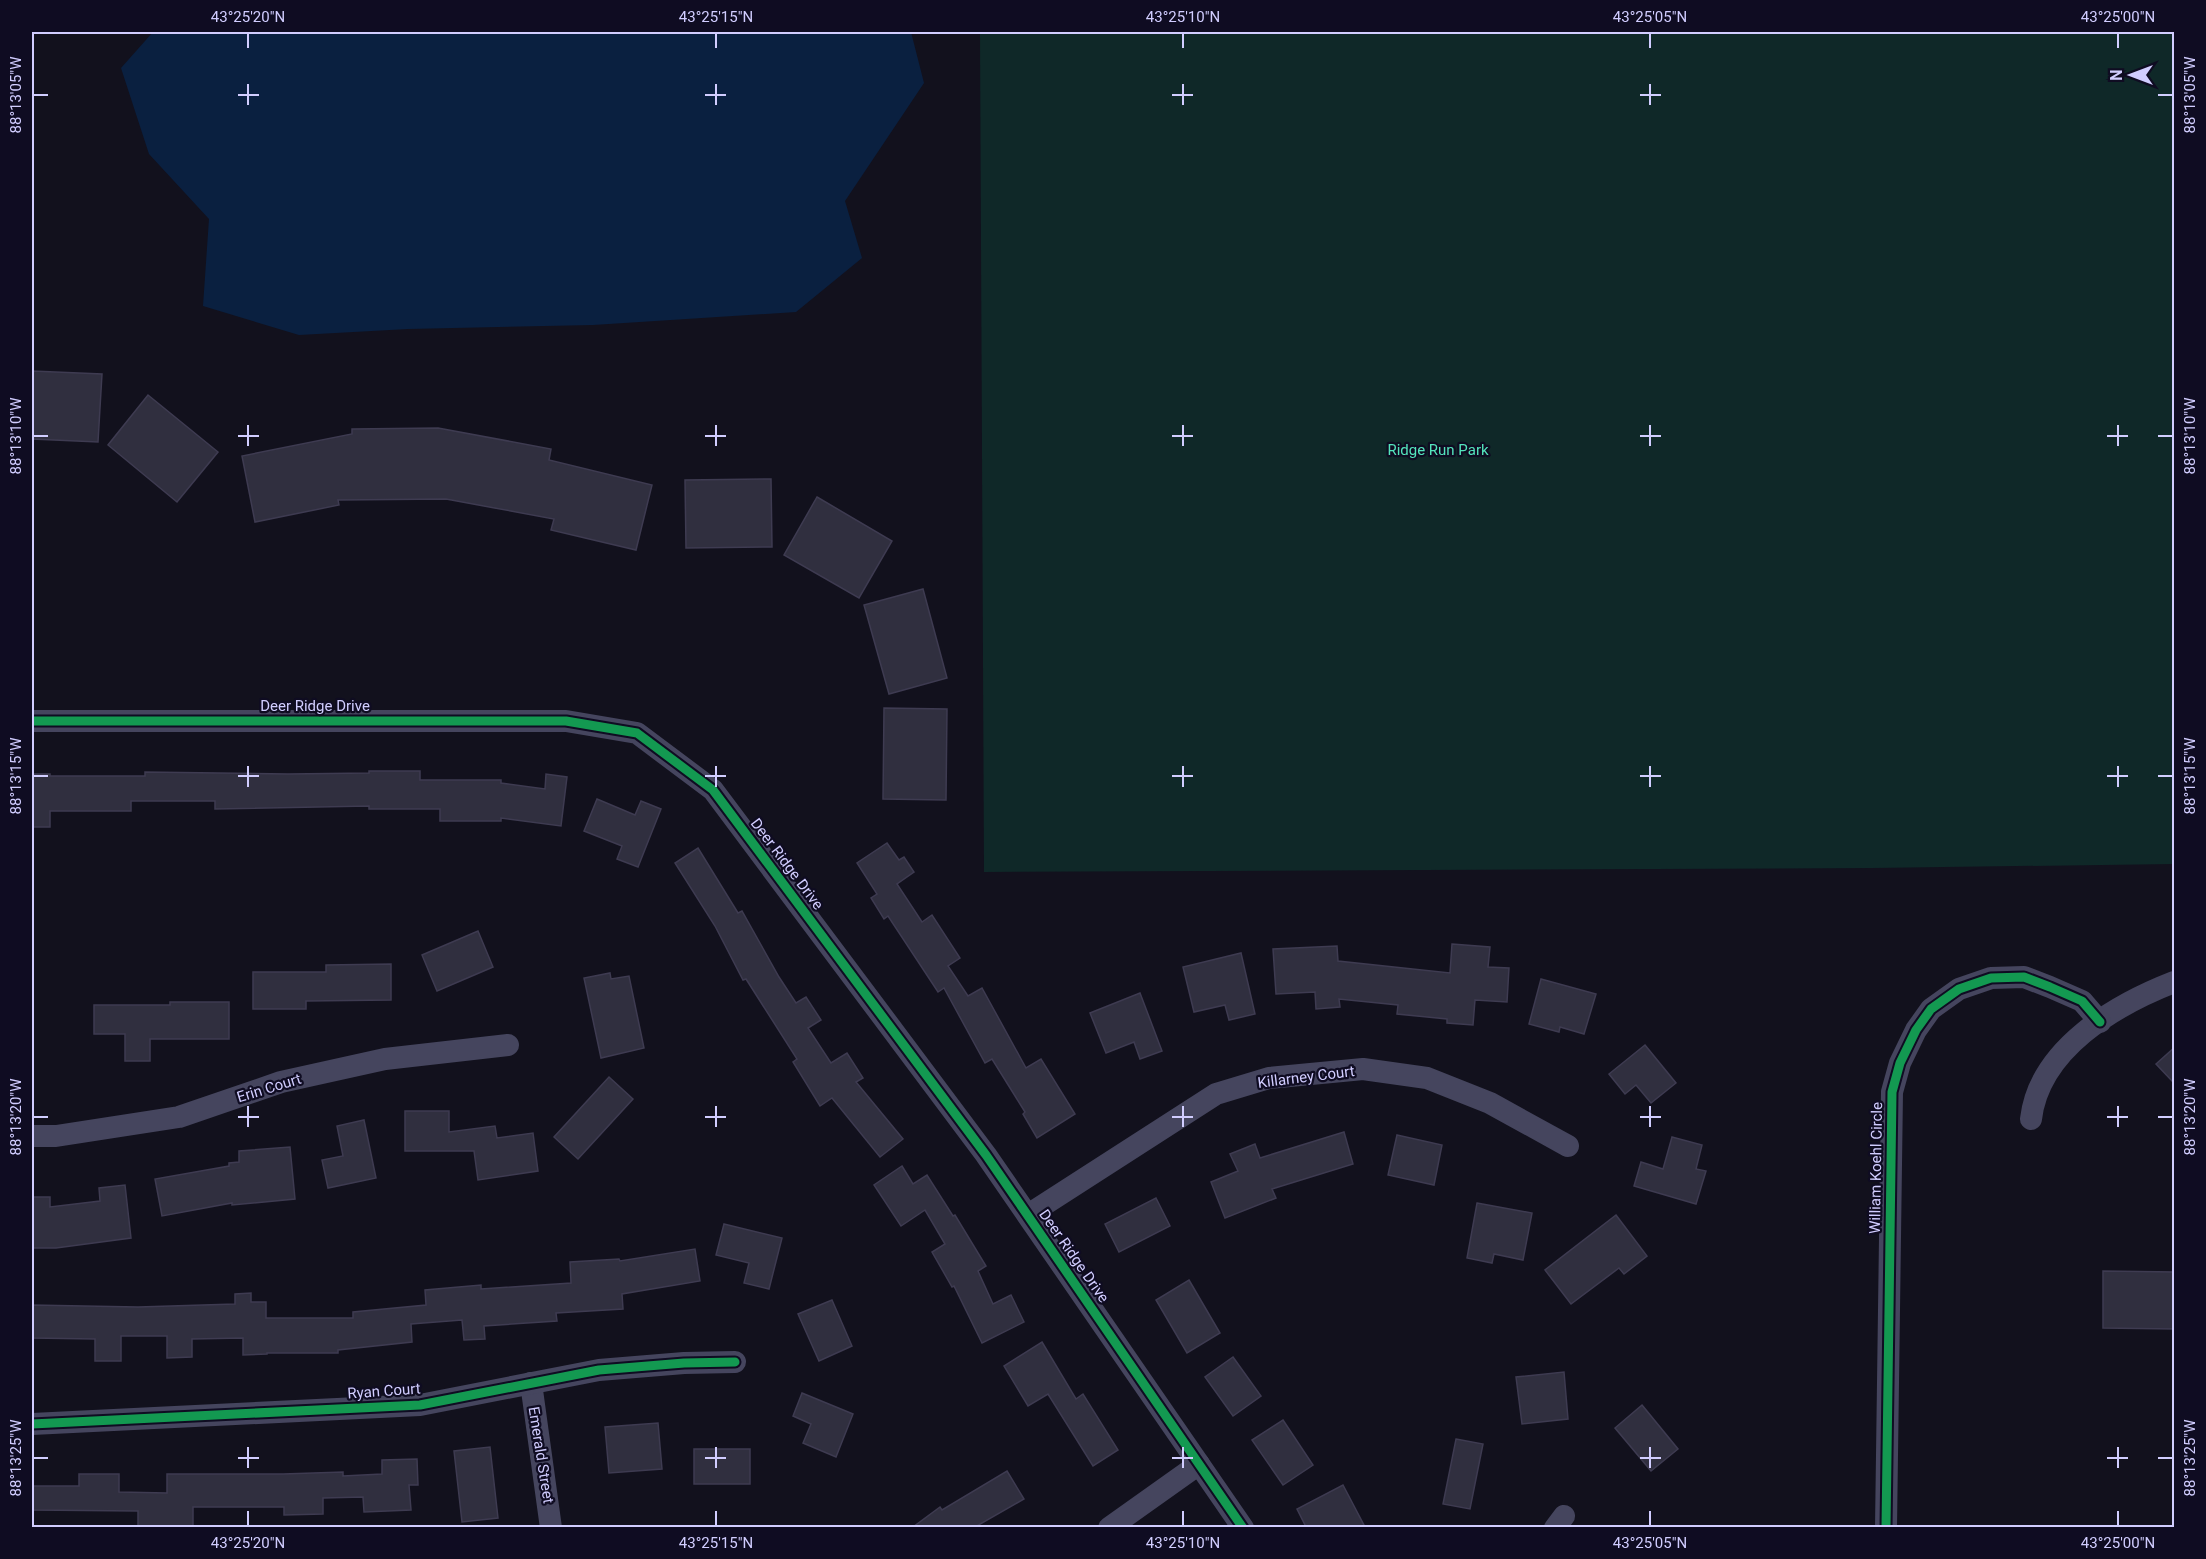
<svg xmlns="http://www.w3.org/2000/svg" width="2206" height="1559" font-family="Roboto,sans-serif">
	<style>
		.green { fill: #0f2828 }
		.water { fill: #0a2040 }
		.building { fill: #302f3f; stroke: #3e3b51; stroke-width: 1.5 }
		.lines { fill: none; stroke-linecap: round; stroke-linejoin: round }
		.minor { stroke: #45455e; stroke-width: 22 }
		.cycleway-casing { stroke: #0f0c22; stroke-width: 13 }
		.cycleway { stroke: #139951; stroke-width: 9 }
		.ticks { fill: none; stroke: #d1cdff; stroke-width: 2 }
		.labels { text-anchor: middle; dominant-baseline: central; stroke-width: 4.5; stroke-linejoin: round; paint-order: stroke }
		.park-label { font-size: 15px; fill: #54e4bc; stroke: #0f0c22 }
		.street-label { font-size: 15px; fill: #d1cdff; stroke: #0f0c22 }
		.neatline { fill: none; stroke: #d1cdff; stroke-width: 2 }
		.ticks-label { font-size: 15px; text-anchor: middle; fill: #d1cdff }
	</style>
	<rect width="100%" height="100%" fill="#12111d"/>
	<polygon class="green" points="980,32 2174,32 2174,864 1873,868 984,872"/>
	<polygon class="water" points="153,32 911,32 924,83 845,201 862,258 796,312 593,325 408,329 299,335 203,306 209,219 149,154 121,68"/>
	<g class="building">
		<polygon points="32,371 102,374 98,442 32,439"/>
		<polygon points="148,395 218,452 177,502 108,445"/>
		<polygon points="438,428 551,449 549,460 652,485 636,550 551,530 554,519 446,499 338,500 339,505 255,522 242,456 352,434 352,429"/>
		<polygon points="771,479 772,547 686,548 685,480"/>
		<polygon points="817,497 892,541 859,598 784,555"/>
		<polygon points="923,589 947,678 889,694 864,605"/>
		<polygon points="884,708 947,709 946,800 883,799"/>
		<polygon points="369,771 420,771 420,780 501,780 501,783 545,789 546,774 567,777 561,826 501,818 501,821 440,821 440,809 369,809 369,806 215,809 215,801 131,801 131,811 50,811 50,827 32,827 32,774 50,774 50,776 145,776 145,772 288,774 369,773"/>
		<polygon points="597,799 635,815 641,801 661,809 638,867 617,859 622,846 584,831"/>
		<polygon points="887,843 899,860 904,857 914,872 897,884 922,922 932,915 960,958 948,966 968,996 982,988 1026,1068 1041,1059 1075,1114 1037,1138 1023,1114 1025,1112 992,1059 985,1063 944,988 938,992 888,916 884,919 871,898 877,894 857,863"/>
		<polygon points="698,848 738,913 742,911 779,977 796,1003 806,997 821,1020 808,1028 831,1063 847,1053 863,1078 856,1082 903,1139 880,1157 832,1098 820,1106 793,1062 797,1059 746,979 743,980 715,926 675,863"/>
		<polygon points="478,931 493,967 437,991 422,955"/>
		<polygon points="1452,944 1490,947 1488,967 1509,968 1507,1002 1475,1000 1473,1025 1447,1023 1447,1019 1397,1014 1398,1005 1339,999 1340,1007 1316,1009 1315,992 1276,994 1273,949 1337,946 1338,961 1450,973"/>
		<polygon points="1241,953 1255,1014 1229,1020 1225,1005 1194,1012 1183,967"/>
		<polygon points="391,964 391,1000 306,1001 306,1009 253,1009 253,972 326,972 326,965"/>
		<polygon points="610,973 611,979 629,976 644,1048 601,1058 584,978"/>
		<polygon points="1541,979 1596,994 1584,1034 1560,1027 1559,1032 1529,1024"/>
		<polygon points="1140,993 1162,1051 1140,1059 1134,1042 1106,1053 1090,1013"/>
		<polygon points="170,1002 229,1002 229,1039 150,1039 150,1061 125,1061 125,1034 94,1034 94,1005 170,1005"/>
		<polygon points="1645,1045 1676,1083 1651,1103 1636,1085 1625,1094 1609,1074"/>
		<polygon points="2175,1047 2175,1084 2156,1064"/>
		<polygon points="609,1077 633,1099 578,1159 554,1137"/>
		<polygon points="405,1111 449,1111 449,1132 495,1126 497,1138 533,1133 538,1171 478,1180 474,1151 405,1151"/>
		<polygon points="364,1120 376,1178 328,1188 322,1160 343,1156 337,1126"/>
		<polygon points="1344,1132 1353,1164 1272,1189 1276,1198 1225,1218 1211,1182 1238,1171 1230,1154 1255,1144 1260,1158"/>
		<polygon points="1397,1135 1442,1145 1434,1185 1388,1175"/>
		<polygon points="1672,1137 1702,1145 1696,1169 1706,1171 1696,1204 1634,1186 1641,1162 1663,1169"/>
		<polygon points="290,1147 295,1199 232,1205 232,1203 162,1216 155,1179 229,1166 229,1163 239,1162 239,1151"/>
		<polygon points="902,1166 913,1184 927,1175 953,1216 955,1215 986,1266 978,1271 993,1304 1011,1295 1024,1322 982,1343 954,1286 952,1287 932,1252 945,1244 925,1210 901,1226 874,1185"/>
		<polygon points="125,1185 131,1238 56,1248 32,1248 32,1197 50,1197 50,1207 100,1201 99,1188"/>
		<polygon points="1156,1198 1170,1226 1119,1252 1105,1224"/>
		<polygon points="1477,1203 1532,1213 1523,1260 1494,1254 1492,1263 1467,1258"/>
		<polygon points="1616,1215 1647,1256 1624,1274 1619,1268 1571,1304 1545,1270"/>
		<polygon points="724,1224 782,1238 769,1289 744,1283 749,1263 716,1255"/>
		<polygon points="695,1249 700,1281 622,1294 623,1309 556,1313 557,1321 484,1326 485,1339 464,1340 462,1320 411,1324 412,1342 338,1350 338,1353 267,1353 267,1354 243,1355 243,1338 192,1339 192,1357 167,1358 167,1336 121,1336 121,1361 95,1361 95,1339 32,1338 32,1305 138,1307 235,1304 235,1294 251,1293 251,1302 266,1302 266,1318 353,1318 353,1312 426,1305 425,1290 481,1285 481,1289 571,1283 570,1262 619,1259 620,1261"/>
		<polygon points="2103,1271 2175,1272 2175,1329 2103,1328"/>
		<polygon points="1189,1280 1220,1333 1187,1353 1156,1300"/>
		<polygon points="832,1300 852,1346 819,1361 798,1314"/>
		<polygon points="1042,1342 1076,1399 1083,1394 1118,1450 1093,1466 1048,1394 1028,1406 1004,1366"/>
		<polygon points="1233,1357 1261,1396 1233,1416 1205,1377"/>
		<polygon points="1564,1372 1568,1419 1522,1424 1516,1377"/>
		<polygon points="802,1393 853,1414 836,1457 803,1443 811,1424 793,1416"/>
		<polygon points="1642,1405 1678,1449 1651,1471 1615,1428"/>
		<polygon points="1283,1420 1313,1465 1283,1485 1252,1440"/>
		<polygon points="658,1423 662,1469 609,1473 605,1427"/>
		<polygon points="1456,1439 1483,1444 1470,1509 1443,1504"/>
		<polygon points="490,1447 498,1518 462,1522 454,1451"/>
		<rect x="694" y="1449" width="56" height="35"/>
		<polygon points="417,1459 418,1485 409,1485 411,1510 364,1512 363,1497 323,1498 323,1514 284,1515 284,1507 193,1507 193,1527 138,1527 138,1511 32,1510 32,1486 79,1486 79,1474 119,1474 119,1492 167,1493 167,1474 283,1474 343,1472 343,1476 382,1474 382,1460"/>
		<polygon points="1007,1471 1024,1499 975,1527 913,1527 940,1507 942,1510"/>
		<polygon points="1343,1485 1365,1527 1306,1527 1297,1509"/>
	</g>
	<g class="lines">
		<g class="minor">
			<polyline points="32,721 566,721 637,733 713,790 986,1155 1243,1528"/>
			<path d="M2031 1119C2039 1049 2115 1005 2174 982"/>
			<polyline points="32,1136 56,1136 179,1117 281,1082 385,1059 508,1045"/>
			<polyline points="1028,1215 1216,1094 1269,1078 1363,1069 1427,1078 1490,1103 1568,1146"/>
			<polyline points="531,1383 551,1528"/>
			<polyline points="32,1424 420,1405 599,1370 684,1363 735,1362"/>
			<polyline points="1109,1528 1199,1464"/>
			<polyline points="1555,1528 1564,1516"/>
			<polyline points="1886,1528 1892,1092 1900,1063 1916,1030 1931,1009 1959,989 1991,978 2024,977 2050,987 2082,1001 2100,1022"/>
		</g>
		<defs>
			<g id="cycleway">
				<polyline points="32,721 566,721 637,733 713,790 986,1155 1243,1528"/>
				<polyline points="32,1424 420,1405 599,1370 684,1363 735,1362"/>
				<polyline points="1886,1528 1892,1092 1900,1063 1916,1030 1931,1009 1959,989 1991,978 2024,977 2050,987 2082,1001 2100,1022"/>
			</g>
		</defs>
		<use href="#cycleway" class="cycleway-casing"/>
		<use href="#cycleway" class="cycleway"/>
	</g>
	<path class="ticks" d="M248 33V48M716 33V48M1183 33V48M1650 33V48M2118 33V48M248 84V105M716 84V105M1183 84V105M1650 84V105M33 95H48M238 95H259M705 95H726M1172 95H1193M1640 95H1661M2158 95H2173M248 425V446M716 425V446M1183 425V446M1650 425V446M2118 425V446M33 436H48M238 436H259M705 436H726M1172 436H1193M1640 436H1661M2107 436H2128M2158 436H2173M248 766V787M716 766V787M1183 766V787M1650 766V787M2118 766V787M33 776H48M238 776H259M705 776H726M1172 776H1193M1640 776H1661M2107 776H2128M2158 776H2173M248 1106V1127M716 1106V1127M1183 1106V1127M1650 1106V1127M2118 1106V1127M33 1117H48M238 1117H259M705 1117H726M1172 1117H1193M1640 1117H1661M2107 1117H2128M2158 1117H2173M248 1447V1468M716 1447V1468M1183 1447V1468M1650 1447V1468M2118 1447V1468M33 1458H48M238 1458H259M705 1458H726M1172 1458H1193M1640 1458H1661M2107 1458H2128M2158 1458H2173M248 1511V1526M716 1511V1526M1183 1511V1526M1650 1511V1526M2118 1511V1526"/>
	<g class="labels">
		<g class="park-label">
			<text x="1438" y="450">Ridge Run Park</text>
		</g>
		<g class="street-label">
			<text x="315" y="706">Deer Ridge Drive</text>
			<text transform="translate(787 864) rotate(53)">Deer Ridge Drive</text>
			<text transform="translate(1306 1077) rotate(-7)">Killarney Court</text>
			<text transform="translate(269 1088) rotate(-17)">Erin Court</text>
			<text transform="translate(1876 1168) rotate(-89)">William Koehl Circle</text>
			<text transform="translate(1074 1256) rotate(55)">Deer Ridge Drive</text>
			<text transform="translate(384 1391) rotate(-4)">Ryan Court</text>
			<text transform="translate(541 1455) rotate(81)">Emerald Street</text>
		</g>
	</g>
	<rect width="2206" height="1559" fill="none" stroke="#0f0c22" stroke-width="66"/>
	<g transform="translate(2131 75) rotate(270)" stroke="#0f0c22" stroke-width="4.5" paint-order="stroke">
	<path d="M0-4.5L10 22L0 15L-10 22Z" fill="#d1cdff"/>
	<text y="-9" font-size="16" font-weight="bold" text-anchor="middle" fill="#d1cdff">N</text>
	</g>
	<rect x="33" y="33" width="2140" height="1493" class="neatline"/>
	<g class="ticks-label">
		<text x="248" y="22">43°25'20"N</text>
		<text x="716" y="22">43°25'15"N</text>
		<text x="1183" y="22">43°25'10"N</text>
		<text x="1650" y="22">43°25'05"N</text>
		<text x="2118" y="22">43°25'00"N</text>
		<text transform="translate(2190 95) rotate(-90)" y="5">88°13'05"W</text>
		<text transform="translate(16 95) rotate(-90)" y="5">88°13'05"W</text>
		<text transform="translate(2190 436) rotate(-90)" y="5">88°13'10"W</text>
		<text transform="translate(16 436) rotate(-90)" y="5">88°13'10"W</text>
		<text transform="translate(2190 776) rotate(-90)" y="5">88°13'15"W</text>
		<text transform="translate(16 776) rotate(-90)" y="5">88°13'15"W</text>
		<text transform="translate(2190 1117) rotate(-90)" y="5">88°13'20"W</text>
		<text transform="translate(16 1117) rotate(-90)" y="5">88°13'20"W</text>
		<text transform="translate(2190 1458) rotate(-90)" y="5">88°13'25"W</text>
		<text transform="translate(16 1458) rotate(-90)" y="5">88°13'25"W</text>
		<text x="248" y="1548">43°25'20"N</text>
		<text x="716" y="1548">43°25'15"N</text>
		<text x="1183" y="1548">43°25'10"N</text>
		<text x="1650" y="1548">43°25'05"N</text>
		<text x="2118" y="1548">43°25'00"N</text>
	</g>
</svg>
